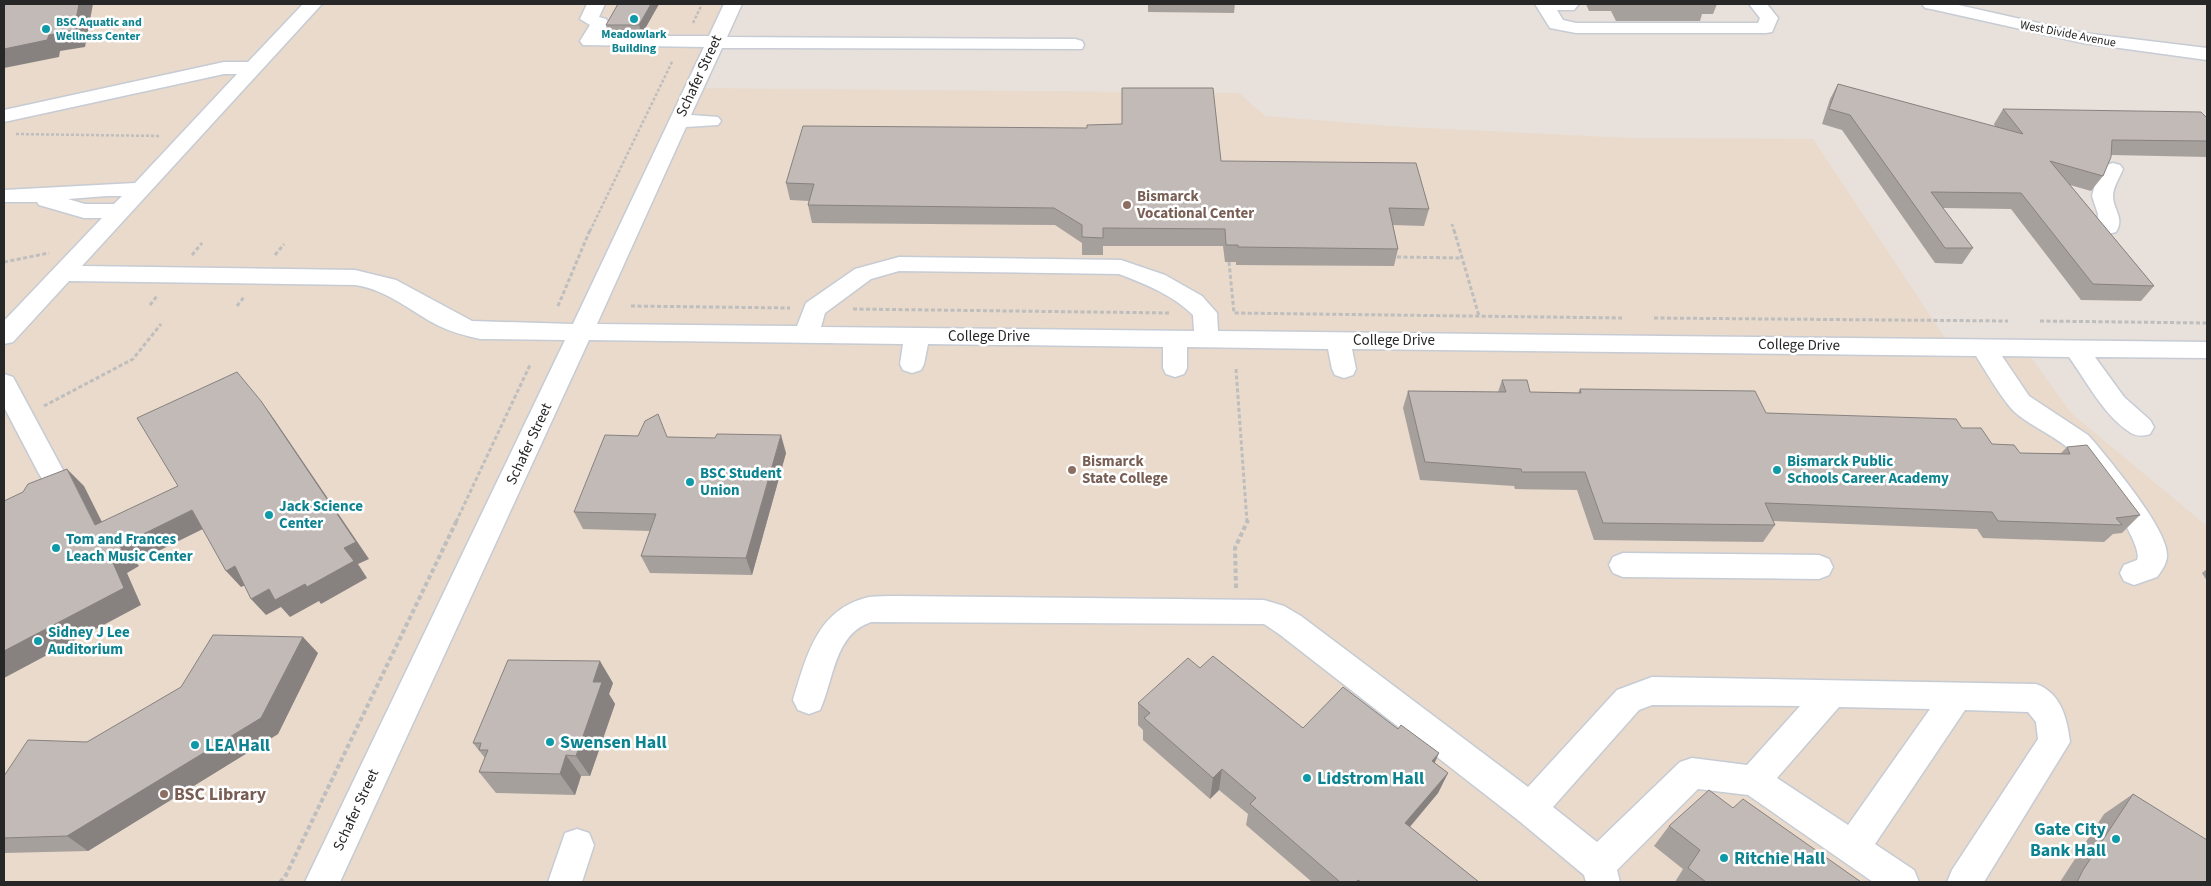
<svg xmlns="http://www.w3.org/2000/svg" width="2211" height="886" font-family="'Source Sans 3',sans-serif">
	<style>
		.education { fill: #e9dacb }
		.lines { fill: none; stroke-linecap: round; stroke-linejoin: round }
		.minor-casing { stroke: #c6cbd4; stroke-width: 3 }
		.path-far2 { stroke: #bebebe; stroke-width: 2.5; stroke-dasharray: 3 2; stroke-linecap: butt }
		.path-far1 { stroke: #bebebe; stroke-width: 3; stroke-dasharray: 4 2.5; stroke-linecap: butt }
		.path { stroke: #bebebe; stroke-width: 4; stroke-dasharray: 4.5 3; stroke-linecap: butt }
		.minor { fill: #fff; fill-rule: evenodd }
		.wall { fill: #a6a09d }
		.shaded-wall { fill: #878280 }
		.building { fill: #c1bab7; stroke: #878280 }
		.culture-dot { fill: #0f9aa8; stroke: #fff; stroke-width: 2 }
		.education-dot { fill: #8d6e63; stroke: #fff; stroke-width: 2 }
		.labels { text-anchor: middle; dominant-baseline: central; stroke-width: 5; stroke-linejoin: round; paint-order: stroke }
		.far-culture-label { font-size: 12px; font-weight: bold; fill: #0d838f; stroke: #fff; text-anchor: start }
		.far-street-label { font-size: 12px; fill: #272727; stroke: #fff }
		.street-label { font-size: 15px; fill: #272727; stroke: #fff }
		.education-label { font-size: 15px; font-weight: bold; fill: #785e54; stroke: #fff; text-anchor: start }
		.culture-label { font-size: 15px; font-weight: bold; fill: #0d838f; stroke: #fff; text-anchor: start }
		.near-culture-label { font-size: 18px; font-weight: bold; fill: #0d838f; stroke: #fff; text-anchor: start }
		.near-education-label { font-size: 18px; font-weight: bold; fill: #785e54; stroke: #fff; text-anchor: start }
	</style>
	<rect width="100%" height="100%" fill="#e8e0da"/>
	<polygon class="education" points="4,4 733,4 693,88 1239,93 1265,116 1403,127 1629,138 1813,139 1951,347 2024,348 2072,414 2207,526 2207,882 4,882"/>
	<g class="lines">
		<defs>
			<g id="minor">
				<path d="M303 4H322L82 266 355 270 396 280 472 321 573 324 704 47 583 45 580 41 590 25 580 19 587 4H605L599 17 606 19 609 23 601 36H709L724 4H742L727 37 1075 39 1082 41 1084 45 1082 49 722 48 691 115 718 117 721 121 718 125 686 127 597 324 797 326 806 303 855 269 899 257 1121 260 1165 275 1202 296 1217 313 1218 331 2207 342V358L2095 357 2124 397 2150 420 2154 427 2150 434C2144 436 2138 437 2131 433 2104 416 2087 382 2069 357L2002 356 2029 396 2088 435 2096 444C2114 466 2168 530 2167 556 2167 563 2161 572 2157 577L2134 585 2124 581 2120 573 2124 565 2137 560C2145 543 2085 462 2069 449 2053 434 2023 423 2010 407 1997 391 1987 373 1976 356L1352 349 1356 369 1353 375 1344 378 1335 375 1332 369 1328 349 1187 347V368L1184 374 1175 377 1166 374 1163 368V347L928 344 924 364 921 370 912 373 903 370 900 364 903 344 589 340 340 882H305L565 340 480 339C466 336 452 332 439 326 410 311 388 290 355 285L69 281 13 342 4 344V321L102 218H84L39 205 37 202H4V190L135 183 237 74H224L4 122V110L224 62H248ZM107 196H122L114 204H85L68 199ZM899 271 1119 274C1145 284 1173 295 1193 315L1194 331 821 327 825 313 871 279Z"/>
				<polygon points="1535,4 1579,4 1574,10 1557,10 1563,20 1576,23 1758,23 1760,18 1749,4 1767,4 1778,18 1772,32 1766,33 1576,33 1550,28"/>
				<polygon points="1922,4 1954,4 2083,33 2207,48 2207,60 2083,43 1931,9 1925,8"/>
				<path d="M2113 163 2120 165 2123 169C2120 177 2113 187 2113 196 2113 210 2125 218 2116 232L2108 234 2100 232 2097 227 2098 214 2092 196 2095 184 2106 165Z"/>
				<polygon points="4,374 13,377 64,472 60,479 51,482 42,479 38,472 4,407"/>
				<polygon points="1623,553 1819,555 1829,559 1833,567 1829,575 1819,579 1623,577 1613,573 1609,565 1613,557"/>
				<path d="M896 596 1264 600 1284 606 1301 616 1528 787 1617 690 1652 677 2036 684C2061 693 2067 718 2070 742L1984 882H1947L1952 870 2038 739 2036 722 2028 712 1965 710 1875 844 1914 870 1919 882H1873L1748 795 1698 789 1617 870 1620 882H1586L1584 875 1518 820 1279 634 1264 624 871 622C834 634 834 680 820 710L809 714 798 710 793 700C807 655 817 609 869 597 878 596 887 596 896 596ZM1652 705 1800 706 1747 765 1692 758 1680 762 1597 842 1553 807 1639 710ZM1839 707 1930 709 1848 825 1777 778Z"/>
				<polygon points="577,829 589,833 594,845 582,882 548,882 565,833"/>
			</g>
		</defs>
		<use href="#minor" class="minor-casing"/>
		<g class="path-far2">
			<polyline points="693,23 702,4"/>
			<polyline points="16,134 160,136"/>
			<polyline points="1452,224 1454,231"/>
			<polyline points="590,231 673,60"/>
		</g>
		<g class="path-far1">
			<polyline points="1454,230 1479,316"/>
			<polyline points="192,255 202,243"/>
			<polyline points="275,255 284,244"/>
			<polyline points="1397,257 1462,258"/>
			<polyline points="4,262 49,253"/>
			<polyline points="1229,262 1234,313 1622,318"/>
			<polyline points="150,305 157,296"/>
			<polyline points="237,306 244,297"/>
			<polyline points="558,306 590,230"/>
			<polyline points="631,306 790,308"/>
			<polyline points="853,309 1169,313"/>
			<polyline points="1654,318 2008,321"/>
			<polyline points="2040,321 2207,323"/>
			<polyline points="1236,369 1247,522"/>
			<polyline points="44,406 133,359 161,324"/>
			<polyline points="456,522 530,365"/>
		</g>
		<g class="path">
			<polyline points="1236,588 1235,548 1248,520"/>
			<polyline points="280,882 285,877 457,520"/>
		</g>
		<use href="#minor" class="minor"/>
	</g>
	<g class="wall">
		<polygon points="618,4 659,4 642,34 609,34 606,25"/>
		<polygon points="1148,4 1235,4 1234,13 1148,12"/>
		<polygon points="1586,4 1717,4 1713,14 1702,14 1700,21 1616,21 1611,11 1589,11"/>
		<polygon points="1838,84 1995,127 1994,124 2003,109 2207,118 2207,157 2111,155 2103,176 2091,191 2070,185 2154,286 2141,301 2081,300 2011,209 1943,208 1973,248 1962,264 1935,263 1842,130 1822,124 1830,99"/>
		<polygon points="1221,161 1429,209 1424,226 1393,225 1398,249 1394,266 1236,265 1236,262 1225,262 1223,246 1103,246 1103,255 1082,255 1082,243 1055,225 812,223 808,205 809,201 790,200 786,183"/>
		<polygon points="1502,380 1530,392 1578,393 1580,389 1766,413 1962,428 1992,444 2020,453 2061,453 2067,447 2140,515 2122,533 2113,534 2104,542 1983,538 1977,529 1773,521 1775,525 1763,542 1594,540 1577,490 1515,489 1514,486 1420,480 1403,408 1408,391 1498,392"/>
		<polygon points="668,437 786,453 752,575 650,573 641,556 650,531 583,529 574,512"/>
		<polygon points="2207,569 2207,581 2202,573"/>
		<polygon points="318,653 278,734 88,851 4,853 4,776 87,742"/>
		<polygon points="1200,668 1303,728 1435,763 1448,773 1438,793 1410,827 1479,882 1312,882 1246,825 1248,814 1219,790 1210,799 1143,740 1143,730 1138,725 1138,703"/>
		<polygon points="613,683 609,694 615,704 590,776 581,776 575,795 496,793 479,772 485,758 473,743"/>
		<polygon points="2133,794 2207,882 2060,882 2104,814"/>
		<polygon points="1733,808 1861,882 1675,882 1683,869 1654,846 1669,826"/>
	</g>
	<g class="shaded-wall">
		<polygon points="79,4 93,4 85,47 60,51 59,57 4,68 4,49 49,35"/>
		<polygon points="651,4 659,4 642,34 639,25"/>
		<polygon points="261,401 274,419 369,559 358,564 367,578 321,604 319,601 290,617 281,607 266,615 251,599 344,548"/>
		<polygon points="781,435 786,453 752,575 746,558"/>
		<polygon points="67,469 84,486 112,542 95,525"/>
		<polygon points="192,510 207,527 136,562 139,566 127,573 141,605 4,678 4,651 110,556 119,546"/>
		<polygon points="235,566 250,583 241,587 226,571"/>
		<polygon points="303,637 318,653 278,734 88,851 67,836"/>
		<polygon points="600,661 613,683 609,694 615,704 590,776 576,756 593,682"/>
		<polygon points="1439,753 1430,774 1432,761"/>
		<polygon points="566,755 581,776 575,795 560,774"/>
		<polygon points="1222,769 1219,790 1210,799 1213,778"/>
		<polygon points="1448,773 1438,793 1396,843 1405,823"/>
	</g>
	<g class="building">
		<polygon points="4,4 79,4 74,30 49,35 47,40 4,49"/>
		<polygon points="618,4 651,4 639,25 606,25"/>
		<polygon points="1838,84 2023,134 2003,109 2201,112 2207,118 2207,141 2112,140 2111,157 2103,176 2050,161 2154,286 2093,284 2021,193 1931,192 1973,248 1945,248 1850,115 1829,109"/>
		<polygon points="1122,88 1213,88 1221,161 1416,163 1429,209 1389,208 1398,249 1238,247 1238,245 1226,245 1225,229 1103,228 1103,238 1082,237 1082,225 1054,208 808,205 814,184 786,183 803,126 1087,128 1087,125 1122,124"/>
		<polygon points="237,372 261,401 356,542 344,548 354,561 307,587 305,584 275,600 269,589 251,599 235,566 226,571 192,510 119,546 122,549 110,556 124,588 4,651 4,501 23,492 28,484 67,469 95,525 178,486 137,418"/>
		<polygon points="1502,380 1527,380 1530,392 1581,393 1580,389 1755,391 1766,413 1956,419 1962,428 1981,428 1992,444 2014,445 2020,453 2070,454 2067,447 2087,445 2140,515 2116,518 2122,525 1998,521 1992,512 1765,503 1775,525 1603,523 1585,472 1522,472 1521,469 1425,462 1408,391 1506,392"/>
		<polygon points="658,414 667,437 715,438 717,434 781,435 746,558 641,556 656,514 574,512 605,435 638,436 645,421"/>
		<polygon points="213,635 303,637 261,718 67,836 4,838 4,776 28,740 87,742 181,687"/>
		<polygon points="1213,656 1303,728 1343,687 1398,729 1401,725 1439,753 1432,761 1448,773 1405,823 1479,882 1361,882 1358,880 1356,882 1340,882 1250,804 1256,798 1222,769 1213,778 1144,718 1150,713 1138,703 1188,658 1200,668"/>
		<polygon points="508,660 600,661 593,682 602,682 576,756 566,755 560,774 479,772 488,750 479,750 481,743 473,743"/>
		<polygon points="1709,790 1733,808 1743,799 1861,882 1706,882 1688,868 1700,850 1669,826"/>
		<polygon points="2133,794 2207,840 2207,882 2077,882 2083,870"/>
	</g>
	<g class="culture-dot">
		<circle cx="634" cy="19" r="5"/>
		<circle cx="46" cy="29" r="5"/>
		<circle cx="1777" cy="470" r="5"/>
		<circle cx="690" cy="482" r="5"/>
		<circle cx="269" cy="515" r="5"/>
		<circle cx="56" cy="548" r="5"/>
		<circle cx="38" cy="641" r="5"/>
		<circle cx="550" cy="742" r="5"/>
		<circle cx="195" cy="745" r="5"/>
		<circle cx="1307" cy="778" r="5"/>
		<circle cx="2116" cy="839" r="5"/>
		<circle cx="1724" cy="858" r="5"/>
	</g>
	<g class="education-dot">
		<circle cx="1127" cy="205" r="5"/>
		<circle cx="1072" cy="470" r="5"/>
		<circle cx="164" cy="794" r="5"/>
	</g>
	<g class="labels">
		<g class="far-culture-label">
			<text x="56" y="22">BSC Aquatic and<tspan x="56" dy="14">Wellness Center</tspan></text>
			<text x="634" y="34" text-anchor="middle">Meadowlark<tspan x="634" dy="14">Building</tspan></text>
		</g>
		<g class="far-street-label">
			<text transform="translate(2068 34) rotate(11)">West Divide Avenue</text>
		</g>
		<g class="street-label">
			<text transform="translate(699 76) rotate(-65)">Schafer Street</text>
			<text x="989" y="336">College Drive</text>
			<text x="1394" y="340">College Drive</text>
			<text transform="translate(1799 345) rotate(1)">College Drive</text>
			<text transform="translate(529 444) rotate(-65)">Schafer Street</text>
			<text transform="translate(356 810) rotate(-65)">Schafer Street</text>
		</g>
		<g class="education-label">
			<text x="1137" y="196">Bismarck<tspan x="1137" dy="17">Vocational Center</tspan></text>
			<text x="1082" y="461">Bismarck<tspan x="1082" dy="17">State College</tspan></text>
		</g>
		<g class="culture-label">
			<text x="1787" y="461">Bismarck Public<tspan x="1787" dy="17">Schools Career Academy</tspan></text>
			<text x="700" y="473">BSC Student<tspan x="700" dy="17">Union</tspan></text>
			<text x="279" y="506">Jack Science<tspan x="279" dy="17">Center</tspan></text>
			<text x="66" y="539">Tom and Frances<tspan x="66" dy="17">Leach Music Center</tspan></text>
			<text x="48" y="632">Sidney J Lee<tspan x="48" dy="17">Auditorium</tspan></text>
		</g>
		<g class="near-culture-label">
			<text x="560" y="742">Swensen Hall</text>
			<text x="205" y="745">LEA Hall</text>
			<text x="1317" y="778">Lidstrom Hall</text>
			<text x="2106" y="829" text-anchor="end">Gate City<tspan x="2106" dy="21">Bank Hall</tspan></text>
			<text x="1734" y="858">Ritchie Hall</text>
		</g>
		<g class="near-education-label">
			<text x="174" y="794">BSC Library</text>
		</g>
	</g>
	<rect width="2211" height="886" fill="none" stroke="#272727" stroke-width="10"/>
</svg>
